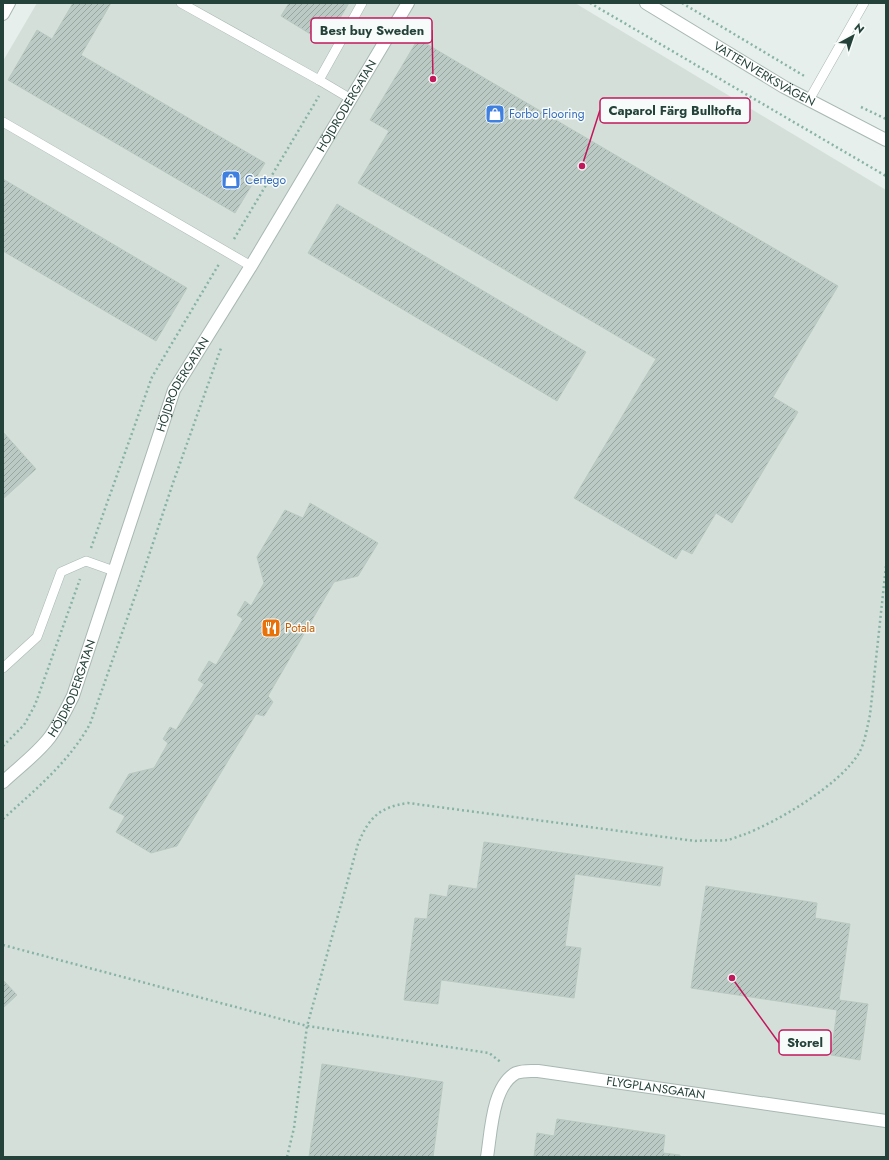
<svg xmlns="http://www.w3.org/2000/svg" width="889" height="1160" font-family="Jost,sans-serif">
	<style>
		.built { fill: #d4dfda }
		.building { fill: url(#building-hatch); stroke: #b8c9c2 }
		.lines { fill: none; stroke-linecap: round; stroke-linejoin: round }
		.service-casing { stroke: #a8b8b2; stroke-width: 10 }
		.minor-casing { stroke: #a8b8b2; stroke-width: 14 }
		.tertiary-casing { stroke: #a8b8b2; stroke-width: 14 }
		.path { stroke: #86b3a5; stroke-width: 2.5; stroke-dasharray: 2 3; stroke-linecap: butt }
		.service { stroke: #fff; stroke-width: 9 }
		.minor { stroke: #fff; stroke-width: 12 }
		.tertiary { stroke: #fff; stroke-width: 12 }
		.labels { text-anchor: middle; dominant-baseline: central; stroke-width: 3; stroke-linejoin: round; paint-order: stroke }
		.street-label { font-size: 12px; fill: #24423a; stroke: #f7fbf9 }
		.shop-label { font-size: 12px; fill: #366cbe; stroke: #f7fbf9; text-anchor: start }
		.food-label { font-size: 12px; fill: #c56008; stroke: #f7fbf9; text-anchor: start }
		.leader { fill: none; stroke: #c2185b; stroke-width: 1.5 }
		.callout-dot { fill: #c2185b; stroke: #f7fbf9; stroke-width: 1.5 }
		.callout { fill: #f7fbf9; stroke: #c2185b; stroke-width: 1.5 }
		.callout-label { font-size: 13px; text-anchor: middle; font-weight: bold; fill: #24423a }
	</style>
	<defs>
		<pattern id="building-hatch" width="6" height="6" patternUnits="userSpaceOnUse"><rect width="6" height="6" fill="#bbcac4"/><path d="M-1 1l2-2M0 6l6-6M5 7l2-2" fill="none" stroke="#98a6a0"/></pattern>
	</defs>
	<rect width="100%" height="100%" fill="#e6efeb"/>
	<polygon class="built" points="37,3 575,3 886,190 886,1157 3,1157 3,61"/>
	<g class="building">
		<polygon points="73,3 111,3 81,55 265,163 235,213 8,80 37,30 52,39"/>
		<polygon points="289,3 349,3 325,43 281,16"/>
		<polygon points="418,39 838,286 773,397 798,412 732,523 716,513 692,554 682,549 676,559 574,498 656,359 358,183 389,131 370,120"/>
		<polygon points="3,179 187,288 156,341 3,251"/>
		<polygon points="337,204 586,352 557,401 308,253"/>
		<polygon points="3,432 36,469 3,499"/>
		<polygon points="310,503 378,543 358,576 334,582 268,696 273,702 264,716 256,714 177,846 151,853 116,832 125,816 109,808 129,774 154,768 168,743 163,739 170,727 176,730 204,684 198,680 209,661 216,665 243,619 237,615 245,601 251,606 264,583 257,557 285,510 303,518"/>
		<polygon points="484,842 663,867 660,886 575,874 565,946 581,948 574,998 441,980 438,1004 404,1000 415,918 427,919 430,894 447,897 449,885 477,889"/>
		<polygon points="706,886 817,903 815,918 850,924 839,1000 868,1004 860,1060 831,1055 837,1010 691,988"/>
		<polygon points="3,980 17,995 3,1008"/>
		<polygon points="322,1064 443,1082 433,1157 309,1157"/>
		<polygon points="557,1119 665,1135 663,1153 680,1155 680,1157 534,1157 537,1133 554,1136"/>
	</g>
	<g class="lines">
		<defs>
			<g id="service">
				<polyline points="181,3 319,80 351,99"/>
				<polyline points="319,80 362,3"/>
				<polyline points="809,100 864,3"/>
				<polyline points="3,122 251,266"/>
				<polyline points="3,668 37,637 61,572 86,561 114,571"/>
			</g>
			<g id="minor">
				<polyline points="3,14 9,3"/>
				<path id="s1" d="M3 782C19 767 37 754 50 737 59 724 66 710 73 696L174 390 251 266 408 3"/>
				<path id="s2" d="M487 1157C491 1133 492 1086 516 1073 524 1070 531 1071 538 1071L886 1121"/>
			</g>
			<g id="tertiary">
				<path id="s3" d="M646 3 784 87 886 140"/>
			</g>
		</defs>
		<use href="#service" class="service-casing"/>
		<use href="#minor" class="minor-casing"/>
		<use href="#tertiary" class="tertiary-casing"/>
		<g class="path">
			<polyline points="590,3 886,176"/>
			<polyline points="682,3 806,77"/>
			<polyline points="861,107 886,119"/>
			<polyline points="234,239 319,96"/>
			<polyline points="91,548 152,377 219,264"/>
			<polyline points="3,746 24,725 35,705 80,579"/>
			<path d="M3 819C35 790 69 762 90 724L140 582 173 483 221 348"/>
			<polyline points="3,945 307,1026 489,1053 502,1063"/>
			<path d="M287 1157 294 1128 307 1026 358 844C369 817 380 807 408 803L695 841C706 840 718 841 728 840 733 839 738 836 743 835 777 822 840 785 859 753 865 742 867 728 870 715L886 566"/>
		</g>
		<use href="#service" class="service"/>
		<use href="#minor" class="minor"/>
		<use href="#tertiary" class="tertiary"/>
	</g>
	<defs>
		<symbol id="shop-square" viewBox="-11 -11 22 22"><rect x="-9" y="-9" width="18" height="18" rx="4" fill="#3f7fe0" stroke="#f7fbf9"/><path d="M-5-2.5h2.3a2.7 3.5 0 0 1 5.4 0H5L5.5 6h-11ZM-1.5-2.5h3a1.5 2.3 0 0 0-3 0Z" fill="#fff"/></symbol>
		<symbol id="restaurant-square" viewBox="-11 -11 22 22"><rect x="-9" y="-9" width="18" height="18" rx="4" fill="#e8710a" stroke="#f7fbf9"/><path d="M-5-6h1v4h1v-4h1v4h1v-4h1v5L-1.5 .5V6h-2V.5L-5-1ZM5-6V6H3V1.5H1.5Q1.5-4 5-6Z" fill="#fff"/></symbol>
	</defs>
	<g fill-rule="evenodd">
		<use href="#shop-square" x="484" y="103" width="22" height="22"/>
		<use href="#shop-square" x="220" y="169" width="22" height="22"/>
		<use href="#restaurant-square" x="260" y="617" width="22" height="22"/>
	</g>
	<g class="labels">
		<g class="street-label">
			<text stroke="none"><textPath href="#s3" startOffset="138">VATTENVERKSVÄGEN</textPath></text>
			<text stroke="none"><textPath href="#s1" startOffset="767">HÖJDRODERGATAN</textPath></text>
			<text stroke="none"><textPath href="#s1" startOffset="443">HÖJDRODERGATAN</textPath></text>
			<text stroke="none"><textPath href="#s1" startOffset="119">HÖJDRODERGATAN</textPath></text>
			<text stroke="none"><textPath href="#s2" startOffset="233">FLYGPLANSGATAN</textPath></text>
		</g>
		<g class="shop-label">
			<text x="509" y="114">Forbo Flooring</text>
			<text x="245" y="180">Certego</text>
		</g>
		<g class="food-label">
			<text x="285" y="628">Potala</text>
		</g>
	</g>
	<path class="leader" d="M433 79L432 30M582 166L600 110M732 978L779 1043"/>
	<g class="callout-dot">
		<circle cx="433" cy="79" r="4"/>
		<circle cx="582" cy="166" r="4"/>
		<circle cx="732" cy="978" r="4"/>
	</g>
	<g class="callout">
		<rect x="311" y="18" width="121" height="25" rx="4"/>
		<rect x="600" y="98" width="150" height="25" rx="4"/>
		<rect x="779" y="1030" width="52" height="25" rx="4"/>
	</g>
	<g class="callout-label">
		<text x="372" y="35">Best buy Sweden</text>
		<text x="675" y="115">Caparol Färg Bulltofta</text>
		<text x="805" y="1047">Storel</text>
	</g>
	<rect width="889" height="1160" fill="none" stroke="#24423a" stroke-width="8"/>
	<g transform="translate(853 36) rotate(40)" stroke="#f7fbf9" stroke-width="3" paint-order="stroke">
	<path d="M0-3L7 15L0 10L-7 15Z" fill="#24423a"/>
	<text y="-6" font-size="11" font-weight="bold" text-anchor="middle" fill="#24423a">N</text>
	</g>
</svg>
